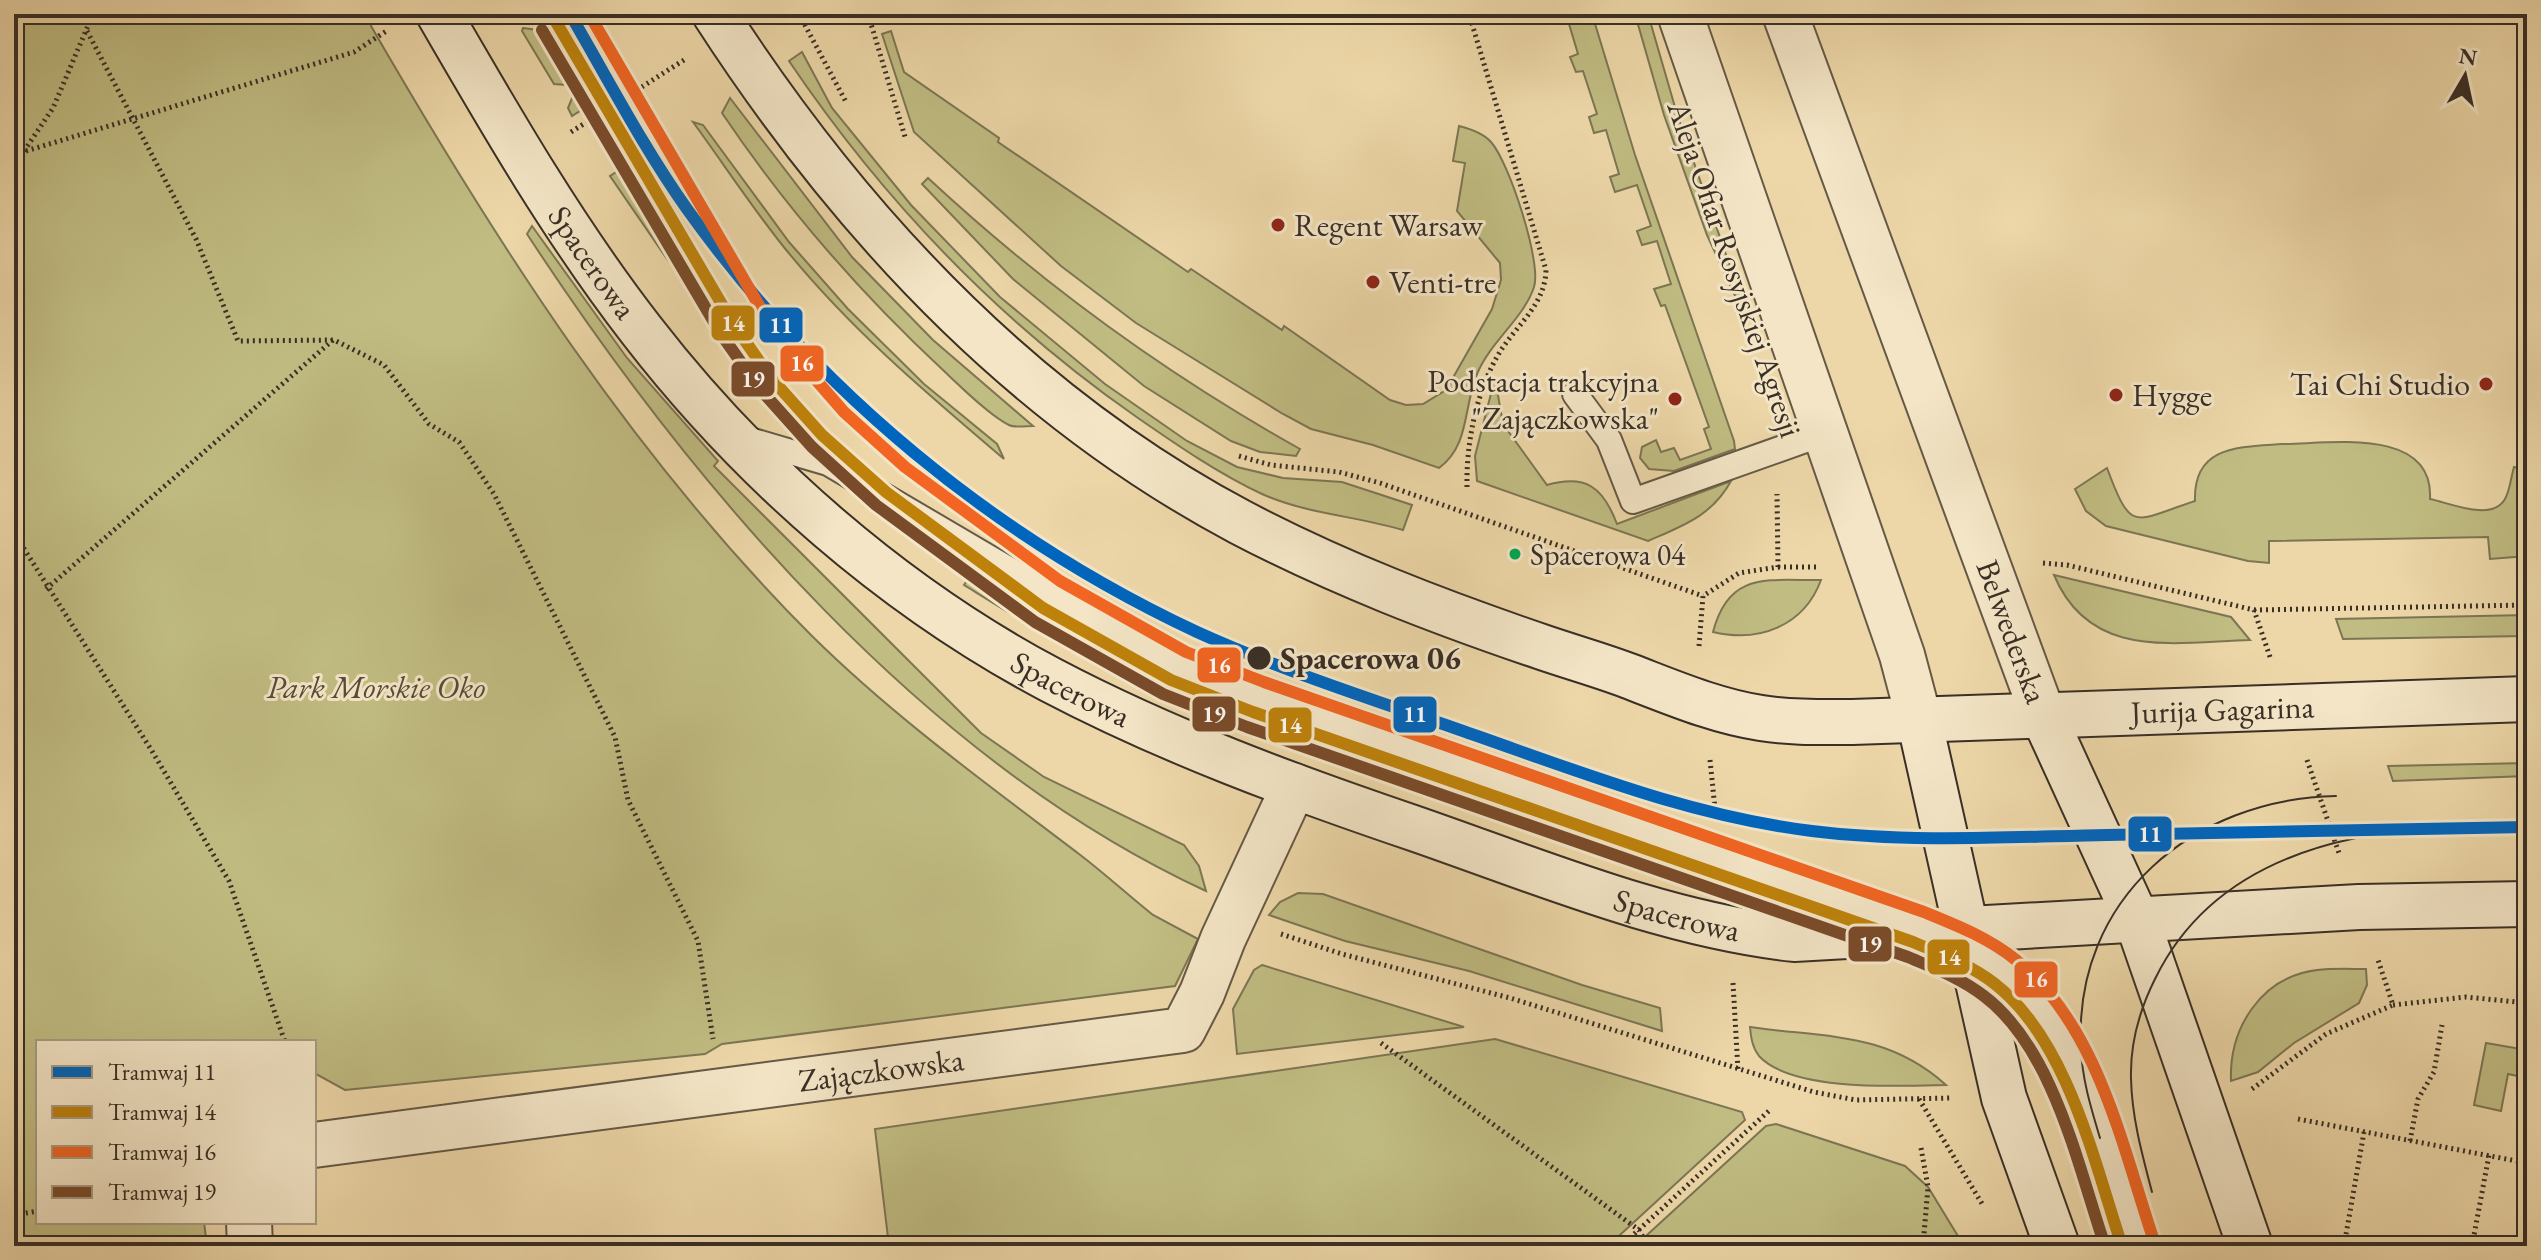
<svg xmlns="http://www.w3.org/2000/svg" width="2541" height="1260" font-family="'EB Garamond',serif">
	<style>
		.green { fill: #c0bc82; stroke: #7c7654; stroke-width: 2 }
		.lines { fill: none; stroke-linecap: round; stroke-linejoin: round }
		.service-casing { stroke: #665946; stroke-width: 28 }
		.minor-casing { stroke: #665946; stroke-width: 48 }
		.tertiary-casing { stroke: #665946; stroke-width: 48 }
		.secondary-casing { stroke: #392f26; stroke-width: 48 }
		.path { stroke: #392f26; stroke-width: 5; stroke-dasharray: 2 4; stroke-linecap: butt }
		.service { stroke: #f3e5c6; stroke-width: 24 }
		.minor { stroke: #f3e5c6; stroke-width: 44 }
		.tertiary { stroke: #f3e5c6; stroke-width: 44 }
		.secondary { stroke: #f3e5c6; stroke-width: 44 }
		.tram { stroke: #392f26; stroke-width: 2 }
		.tram-1-casing { stroke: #f3e5c6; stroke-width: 18 }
		.tram-2-casing { stroke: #f3e5c6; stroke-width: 18 }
		.tram-3-casing { stroke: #f3e5c6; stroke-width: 18 }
		.tram-4-casing { stroke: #f3e5c6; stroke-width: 18 }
		.tram-1 { stroke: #0065bd; stroke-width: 12 }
		.tram-2 { stroke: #be820b; stroke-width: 12 }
		.tram-3 { stroke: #f26522; stroke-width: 12 }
		.tram-4 { stroke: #7a4b2a; stroke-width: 12 }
		.poi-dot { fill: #8f2418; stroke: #f3e5c6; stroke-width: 3 }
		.bus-dot { fill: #00a651; stroke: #f3e5c6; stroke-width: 3 }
		.stop-dot { fill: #392f26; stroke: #f3e5c6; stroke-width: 3 }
		.labels { text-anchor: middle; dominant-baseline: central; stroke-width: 6; stroke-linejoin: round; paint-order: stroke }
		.bus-label { font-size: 30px; fill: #392f26; stroke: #f3e5c6; text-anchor: start }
		.poi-label { font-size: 32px; fill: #392f26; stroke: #f3e5c6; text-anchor: start }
		.street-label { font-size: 32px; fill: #392f26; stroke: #f3e5c6 }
		.stop-label { font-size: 32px; font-weight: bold; fill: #392f26; stroke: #f3e5c6; text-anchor: start }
		.park-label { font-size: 32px; font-style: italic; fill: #544b38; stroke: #f3e5c6 }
		.line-badge { stroke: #f3e5c6; stroke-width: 3 }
		.badge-label { font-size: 22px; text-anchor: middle; font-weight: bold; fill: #fff }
	</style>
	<rect width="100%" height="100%" fill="#edd7a8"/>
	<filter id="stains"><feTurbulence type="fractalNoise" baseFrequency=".0025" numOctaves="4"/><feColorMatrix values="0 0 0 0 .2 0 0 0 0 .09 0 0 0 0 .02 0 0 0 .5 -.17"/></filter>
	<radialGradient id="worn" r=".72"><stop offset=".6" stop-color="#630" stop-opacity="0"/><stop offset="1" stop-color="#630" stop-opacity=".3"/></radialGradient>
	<g class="green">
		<path d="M14 14H374L371 26C497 244 633 457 812 636 894 717 987 784 1079 854 1104 873 1128 895 1153 915L1198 939 1175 986 722 1044 705 1054 345 1090 314 1073V1042H38V1222H204L207 1246H14Z"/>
		<polygon points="1566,14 1592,14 1635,155 1734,441 1735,449 1674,471 1649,469 1640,458 1642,447 1656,440 1661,452 1674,448 1680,460 1711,449 1704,429 1709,427 1665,305 1661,306 1654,289 1671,284 1657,241 1642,245 1637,231 1651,226 1637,185 1615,192 1610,177 1619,174 1606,130 1594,133 1589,117 1597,114 1583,71 1576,72 1570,57 1578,54"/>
		<polygon points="1635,14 1648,14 1677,114 1746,312 1743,313 1707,235 1664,115"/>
		<polygon points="523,28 567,34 602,97 572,116 568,108 573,96 567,85 554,84 522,31"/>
		<path d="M891 31 904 72 999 138 998 142 1188 272 1191 269 1282 330 1284 326 1390 400 1406 405 1423 404 1446 390 1492 309 1501 280 1500 263 1457 211 1465 163 1453 161 1459 126C1471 129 1483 133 1491 142 1509 162 1542 263 1534 287 1524 318 1490 342 1477 374 1463 408 1470 445 1439 468L1373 445 1311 429 1283 414 1136 323 1061 266 914 132 882 34Z"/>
		<path d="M802 52 832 108 911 205 1000 297 1105 384 1187 441 1237 467 1283 478 1342 482 1412 505 1403 530C1356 516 1307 514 1262 494 1219 474 1177 445 1138 418 1000 322 883 200 789 61Z"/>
		<path d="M730 98 852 257 933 340 1033 426C1026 426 1015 428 1009 425 990 416 960 386 944 371 860 293 786 208 722 113Z"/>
		<path d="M693 122 703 125 789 242 848 309 924 384 997 444 1004 459C925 392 848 327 783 246 751 206 723 163 693 122Z"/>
		<polygon points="638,158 740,331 729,338 667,259 610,176"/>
		<path d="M928 178C1042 284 1164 373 1300 449L1296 456 1260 452 1231 441 1144 386 1013 279 922 184Z"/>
		<path d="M532 226 627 358 718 461 714 466 981 733 1044 777 1184 845 1199 866 1206 891C926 762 693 488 527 234Z"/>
		<path d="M1495 378 1503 424 1547 485C1586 474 1603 487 1617 524L1731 481C1712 516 1682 526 1648 541L1477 481 1475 456Z"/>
		<path d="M2282 444C2329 444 2434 426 2430 499 2450 503 2492 522 2505 499 2510 490 2511 477 2514 467L2527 470V556L2490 559 2488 537 2269 541V563L2248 561 2106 526 2086 511 2075 489 2107 468C2132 535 2133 521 2195 501 2193 445 2240 447 2282 444Z"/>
		<path d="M975 569 1108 646 1203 693 1644 848 1646 872C1471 811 1290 757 1122 676 1067 649 1016 617 964 585Z"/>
		<path d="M2054 575 2231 617 2250 640C2175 642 2090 661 2054 575Z"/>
		<path d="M1821 580C1804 626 1759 643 1713 632 1729 570 1769 581 1821 580Z"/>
		<polygon points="2527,615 2525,636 2343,639 2336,619"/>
		<polygon points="2527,763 2527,776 2393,781 2388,766"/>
		<polygon points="1298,893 1323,894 1582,985 1660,1008 1662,1031 1469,971 1345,941 1269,915 1280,902"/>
		<polygon points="1262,965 1464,1027 1237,1054 1233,1009 1254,970"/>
		<path d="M2366 969 2367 985 2359 1003 2294 1043 2258 1072 2231 1081C2229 1028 2261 977 2317 970 2333 968 2350 969 2366 969Z"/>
		<path d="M1750 1027C1825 1038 1886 1031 1946 1085 1901 1086 1792 1092 1759 1056 1752 1047 1751 1037 1750 1027Z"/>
		<polygon points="1495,1039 1742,1112 1745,1120 1608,1246 889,1246 875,1129"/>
		<polygon points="2486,1043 2527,1050 2527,1078 2508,1074 2501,1111 2474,1105"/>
		<polygon points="1776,1124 1905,1166 1928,1187 1964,1246 1635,1246 1766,1126"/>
	</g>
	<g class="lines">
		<defs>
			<g id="service">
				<polyline points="1575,394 1609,440 1633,501 1825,433"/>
				<polyline points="743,438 828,463 1112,630 1220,683 1904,922"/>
				<path d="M1971 950C2075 1003 2103 1144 2139 1246"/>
			</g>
			<g id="minor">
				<path id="s1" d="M314 1145 1183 1030 1202 993 1223 939 1294 786"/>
				<polyline points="249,1222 250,1246"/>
			</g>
			<g id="tertiary">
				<polyline points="1680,14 1902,655 1919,719"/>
				<path id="s2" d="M1785 14 2043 715"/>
			</g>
			<g id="secondary">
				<path id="s3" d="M439 14C502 123 565 232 642 331 751 472 894 597 1051 680 1167 741 1292 787 1416 829 1540 872 1663 924 1794 939L2359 907 2527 904"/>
				<path id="s4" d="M715 14C849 221 1020 405 1240 522 1337 573 1439 612 1542 647 1571 657 1600 665 1629 676 1671 692 1715 711 1761 718 1791 723 1822 722 1852 722L2527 699"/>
				<polyline points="2043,715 2137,920 2250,1246"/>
				<polyline points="1919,719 2004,1098 2057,1246"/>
			</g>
		</defs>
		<use href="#service" class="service-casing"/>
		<use href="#minor" class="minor-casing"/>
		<use href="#tertiary" class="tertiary-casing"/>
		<use href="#secondary" class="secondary-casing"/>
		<g class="path">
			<polyline points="799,14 846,102"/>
			<polyline points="868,14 906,140"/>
			<polyline points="843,16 849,14"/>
			<polyline points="87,31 196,239 238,341 334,340 384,365 429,424 459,442 494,494 615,737 628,800 698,941 713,1039"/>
			<polyline points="571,132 684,60"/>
			<polyline points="26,151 354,52 388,30"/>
			<polyline points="14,166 53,108 93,14"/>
			<polyline points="1239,456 1271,465 1339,472 1380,483 1703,596"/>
			<path d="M1467 487C1466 444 1476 393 1498 355 1515 326 1545 306 1546 270L1469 14"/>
			<polyline points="14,533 152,751 229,881 285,1042"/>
			<polyline points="2043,563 2067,565 2254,610 2270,657"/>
			<polyline points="1778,567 1817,567"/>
			<polyline points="46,589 333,340"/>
			<polyline points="2254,610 2527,605"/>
			<polyline points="1699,646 1703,596 1739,573 1778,567 1777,494"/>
			<polyline points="1710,760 1715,809"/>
			<polyline points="2307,760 2340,856"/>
			<polyline points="1281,934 1342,954 1510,998 1814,1092 1856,1100 1951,1098"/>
			<polyline points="1733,983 1738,1070"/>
			<polyline points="2393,1005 2466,997 2527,1003"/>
			<polyline points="1381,1043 1639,1230 1648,1246"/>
			<polyline points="2252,1089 2326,1034 2393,1005 2378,960"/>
			<polyline points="1919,1099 1984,1207"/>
			<polyline points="2298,1119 2527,1163"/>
			<polyline points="2410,1141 2418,1099 2434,1072 2442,1025"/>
			<polyline points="1921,1148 1928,1187 1923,1246"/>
			<polyline points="14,1215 38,1211"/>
			<polyline points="1621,1246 1771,1109"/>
			<polyline points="2344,1246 2364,1132"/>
			<polyline points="2472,1246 2489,1155"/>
		</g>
		<use href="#service" class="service"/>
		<use href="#minor" class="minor"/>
		<use href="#tertiary" class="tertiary"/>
		<use href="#secondary" class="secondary"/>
		<g class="tram">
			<path d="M2100 1138C2091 1108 2082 1079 2081 1048 2073 898 2194 799 2336 796"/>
			<path d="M2152 1192C2142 1154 2132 1118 2131 1079 2130 1045 2140 1009 2155 979 2208 870 2320 835 2434 828"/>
		</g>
		<defs>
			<path id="tram-1" d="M570 14C608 79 643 147 687 209 817 391 994 537 1197 632 1283 671 1374 700 1463 731 1578 771 1690 816 1812 831 1910 843 2008 837 2107 835 2247 832 2387 829 2527 827"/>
			<path id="tram-2" d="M556 22 734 325 771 378 822 435 886 492 1043 608 1171 680 1253 712 1913 942C1941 954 1971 965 1995 984 2068 1041 2094 1162 2122 1246"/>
			<path id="tram-3" d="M589 14 760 307 796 357 844 412 905 467 1060 581 1186 652 1264 682 1924 912C1956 925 1989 938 2016 960 2098 1026 2122 1146 2154 1241"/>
			<path id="tram-4" d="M542 30 721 334 759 388 812 447 876 505 1035 622 1163 694 1247 727 1908 957C1934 968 1961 978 1984 996 2054 1049 2078 1167 2105 1246"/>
		</defs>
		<use href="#tram-1" class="tram-1-casing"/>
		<use href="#tram-2" class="tram-2-casing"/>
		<use href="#tram-3" class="tram-3-casing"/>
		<use href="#tram-4" class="tram-4-casing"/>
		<use href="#tram-1" class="tram-1"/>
		<use href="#tram-2" class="tram-2"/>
		<use href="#tram-3" class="tram-3"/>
		<use href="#tram-4" class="tram-4"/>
	</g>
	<g class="poi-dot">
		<circle cx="1278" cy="225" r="8"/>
		<circle cx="1373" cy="282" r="8"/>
		<circle cx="2486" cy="384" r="8"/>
		<circle cx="2116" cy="395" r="8"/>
		<circle cx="1675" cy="399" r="8"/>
	</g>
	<circle class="bus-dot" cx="1515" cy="554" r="7"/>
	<circle class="stop-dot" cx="1259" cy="658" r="13"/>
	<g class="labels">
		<g class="bus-label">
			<text x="1530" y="554">Spacerowa 04</text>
		</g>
		<g class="poi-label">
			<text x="1294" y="225">Regent Warsaw</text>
			<text x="1389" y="282">Venti-tre</text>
			<text x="1659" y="381" text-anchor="end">Podstacja trakcyjna<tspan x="1659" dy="37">"Zajączkowska"</tspan></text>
			<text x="2470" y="384" text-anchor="end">Tai Chi Studio</text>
			<text x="2132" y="395">Hygge</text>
		</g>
		<g class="street-label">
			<text stroke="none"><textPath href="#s3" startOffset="292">Spacerowa</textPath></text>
			<text transform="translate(1735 269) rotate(71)">Aleja Ofiar Rosyjskiej Agresji</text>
			<text stroke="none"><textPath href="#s2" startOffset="658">Belwederska</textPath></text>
			<text stroke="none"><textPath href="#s3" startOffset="940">Spacerowa</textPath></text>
			<text stroke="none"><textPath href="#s4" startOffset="1758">Jurija Gagarina</textPath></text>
			<text stroke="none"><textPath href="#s3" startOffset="1588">Spacerowa</textPath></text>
			<text stroke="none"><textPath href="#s1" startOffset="572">Zajączkowska</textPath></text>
		</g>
		<g class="stop-label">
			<text x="1280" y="658">Spacerowa 06</text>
		</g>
		<g class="park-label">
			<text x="376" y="687">Park Morskie Oko</text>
		</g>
	</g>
	<g class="line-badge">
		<rect x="710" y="304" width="46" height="38" rx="8" fill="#be820b"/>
		<rect x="758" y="306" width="46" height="38" rx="8" fill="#0065bd"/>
		<rect x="779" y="344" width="46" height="39" rx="8" fill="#f26522"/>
		<rect x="730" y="360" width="46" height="38" rx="8" fill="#7a4b2a"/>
		<rect x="1196" y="646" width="46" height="38" rx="8" fill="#f26522"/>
		<rect x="1191" y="695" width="46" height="38" rx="8" fill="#7a4b2a"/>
		<rect x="1392" y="695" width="46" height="39" rx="8" fill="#0065bd"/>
		<rect x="1267" y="706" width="46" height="38" rx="8" fill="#be820b"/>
		<rect x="2127" y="815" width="46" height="38" rx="8" fill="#0065bd"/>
		<rect x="1847" y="925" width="46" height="38" rx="8" fill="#7a4b2a"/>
		<rect x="1926" y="938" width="45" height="38" rx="8" fill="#be820b"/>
		<rect x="2013" y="960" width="46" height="39" rx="8" fill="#f26522"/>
	</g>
	<g class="badge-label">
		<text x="733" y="331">14</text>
		<text x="781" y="333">11</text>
		<text x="802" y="371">16</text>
		<text x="753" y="387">19</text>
		<text x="1219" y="673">16</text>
		<text x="1214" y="722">19</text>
		<text x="1415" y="722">11</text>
		<text x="1290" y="733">14</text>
		<text x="2150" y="842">11</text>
		<text x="1870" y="952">19</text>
		<text x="1949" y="965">14</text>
		<text x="2036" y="987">16</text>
	</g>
	<rect width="2541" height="1260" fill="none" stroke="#edd7a8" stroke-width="48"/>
	<rect x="16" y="16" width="2509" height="1228" fill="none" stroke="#392f26" stroke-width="4"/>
	<rect x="24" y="24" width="2493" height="1212" fill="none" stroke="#392f26" stroke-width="2"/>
	<rect x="36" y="1040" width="280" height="184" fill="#f3e5c6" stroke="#a99c86" stroke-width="2"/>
	<rect x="52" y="1066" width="40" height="12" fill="#0065bd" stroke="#a99c86" stroke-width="2"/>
	<text x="108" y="1080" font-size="24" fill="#392f26">Tramwaj 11</text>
	<rect x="52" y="1106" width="40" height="12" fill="#be820b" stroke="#a99c86" stroke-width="2"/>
	<text x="108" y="1120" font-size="24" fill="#392f26">Tramwaj 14</text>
	<rect x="52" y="1146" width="40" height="12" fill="#f26522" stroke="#a99c86" stroke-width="2"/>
	<text x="108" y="1160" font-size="24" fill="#392f26">Tramwaj 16</text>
	<rect x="52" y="1186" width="40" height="12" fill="#7a4b2a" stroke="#a99c86" stroke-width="2"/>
	<text x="108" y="1200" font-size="24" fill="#392f26">Tramwaj 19</text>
	<g transform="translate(2465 76) rotate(9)" stroke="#f3e5c6" stroke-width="6" paint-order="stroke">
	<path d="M0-6L14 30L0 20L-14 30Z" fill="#392f26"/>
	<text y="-12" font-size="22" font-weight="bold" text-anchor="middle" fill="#392f26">N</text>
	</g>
	<rect width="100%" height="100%" filter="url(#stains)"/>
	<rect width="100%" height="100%" fill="url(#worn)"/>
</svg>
